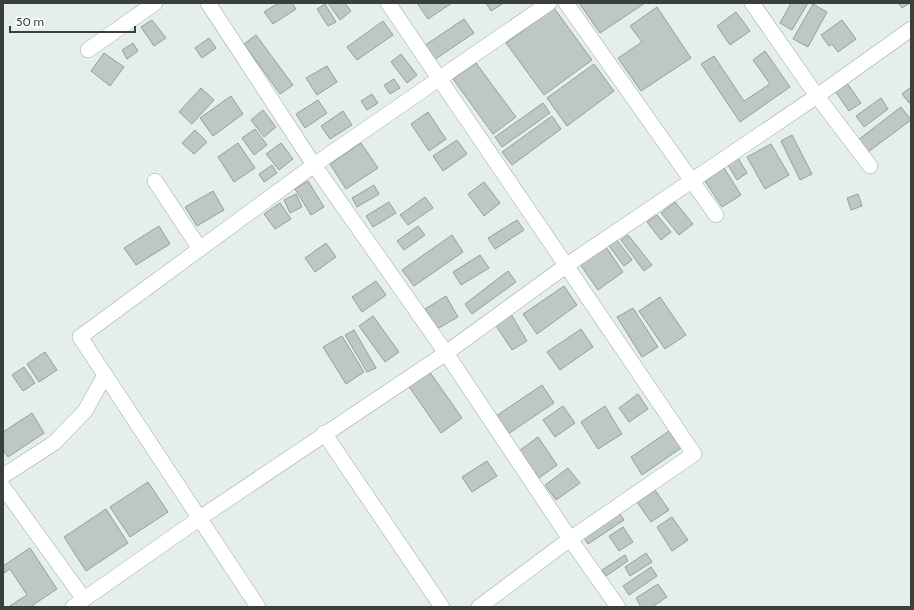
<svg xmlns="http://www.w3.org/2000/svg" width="914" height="610" font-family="Cabin,sans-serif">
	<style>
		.building { fill: #bdc8c3; stroke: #95a09b }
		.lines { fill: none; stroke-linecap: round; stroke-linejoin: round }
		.street-casing { stroke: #9faaa5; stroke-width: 16 }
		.street { stroke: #fff; stroke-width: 15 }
	</style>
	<rect width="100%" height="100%" fill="#e4efea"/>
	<g class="building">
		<polygon points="278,3 292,3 296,9 273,24 264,12"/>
		<polygon points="328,3 345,3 351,11 340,20"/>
		<polygon points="417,3 452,3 428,19"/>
		<polygon points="486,3 504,3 491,11"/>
		<polygon points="579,3 645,3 600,33"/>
		<polygon points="791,3 808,3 792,30 780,23"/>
		<polygon points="898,3 910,3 902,8"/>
		<polygon points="325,4 336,22 328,26 317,9"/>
		<polygon points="813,4 827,12 808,47 793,39"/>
		<polygon points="657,7 691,58 641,91 618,58 642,42 630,26"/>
		<polygon points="554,8 592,60 544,95 506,43"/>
		<polygon points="736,12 750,31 730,45 717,26"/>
		<polygon points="464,19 474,33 434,60 424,46"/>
		<polygon points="152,20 166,38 154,46 141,27"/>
		<polygon points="842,20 856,39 838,52 832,44 829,46 821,35"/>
		<polygon points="383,21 393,35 357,60 347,47"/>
		<polygon points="256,35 293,85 280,94 244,44"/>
		<polygon points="209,38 216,48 202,58 195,48"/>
		<polygon points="133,43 138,51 127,59 122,50"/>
		<polygon points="765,51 790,87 740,122 701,64 714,56 744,101 770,84 753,60"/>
		<polygon points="104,53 124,67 110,86 91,71"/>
		<polygon points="401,54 417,75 407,83 391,62"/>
		<polygon points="476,63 516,117 493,134 453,79"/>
		<polygon points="594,64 614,91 567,126 547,98"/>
		<polygon points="327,66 337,82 317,95 306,78"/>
		<polygon points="394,79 400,88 390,94 384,85"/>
		<polygon points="847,83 861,103 849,111 835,91"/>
		<polygon points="911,87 911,102 909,103 902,94"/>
		<polygon points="201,88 214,100 192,124 179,112"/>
		<polygon points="372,94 378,103 367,110 361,101"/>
		<polygon points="231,96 243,114 213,136 200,118"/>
		<polygon points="881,98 888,109 864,127 856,116"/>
		<polygon points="318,100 327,113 305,128 296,114"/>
		<polygon points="543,103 550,113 502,147 495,137"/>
		<polygon points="901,107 911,120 868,152 858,140"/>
		<polygon points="263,110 276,127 264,137 251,120"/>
		<polygon points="343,111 352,125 330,139 321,126"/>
		<polygon points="428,112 446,139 429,151 411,124"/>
		<polygon points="552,116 561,129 512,165 502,152"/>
		<polygon points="255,129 267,145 254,155 242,138"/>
		<polygon points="195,130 207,142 194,154 182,143"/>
		<polygon points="792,135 812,174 800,180 781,141"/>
		<polygon points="457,140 467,154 443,171 433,156"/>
		<polygon points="238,143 255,168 234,182 218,157"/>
		<polygon points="281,143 293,159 279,170 266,154"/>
		<polygon points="361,143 378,168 346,189 330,164"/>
		<polygon points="771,144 789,175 765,189 747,157"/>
		<polygon points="738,158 747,173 737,180 728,165"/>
		<polygon points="272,165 277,173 264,182 259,174"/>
		<polygon points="724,168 741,195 722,207 705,181"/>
		<polygon points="308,181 324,207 311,215 295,189"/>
		<polygon points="484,182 500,203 484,216 468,194"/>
		<polygon points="374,185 379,194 357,207 352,198"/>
		<polygon points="213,191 224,210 197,226 185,207"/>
		<polygon points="296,194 302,207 290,213 284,200"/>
		<polygon points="858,194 862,206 851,210 847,198"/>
		<polygon points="425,197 433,208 408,225 400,215"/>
		<polygon points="389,202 396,213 373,227 366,216"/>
		<polygon points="675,202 693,224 679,235 661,213"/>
		<polygon points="280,203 291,219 275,229 264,214"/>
		<polygon points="657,215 671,232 661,240 647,222"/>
		<polygon points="517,220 524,230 495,249 488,238"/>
		<polygon points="159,226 170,244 136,265 124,248"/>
		<polygon points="418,226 425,235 404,250 397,241"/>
		<polygon points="452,235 463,252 414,286 402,270"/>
		<polygon points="628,235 652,265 644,271 621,240"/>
		<polygon points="617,240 632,260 624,266 609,246"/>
		<polygon points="326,243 336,257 315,272 305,258"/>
		<polygon points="606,247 623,272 598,290 580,264"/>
		<polygon points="480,255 489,268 461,285 453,272"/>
		<polygon points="508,271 516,282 472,314 465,304"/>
		<polygon points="376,281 386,295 362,312 352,297"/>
		<polygon points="564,286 577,305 537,334 523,314"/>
		<polygon points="446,296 458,317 437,329 425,309"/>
		<polygon points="660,297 686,335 665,349 639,311"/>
		<polygon points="633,308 658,347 642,357 617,317"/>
		<polygon points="511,314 527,341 512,350 495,324"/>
		<polygon points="373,316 399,352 385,362 359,326"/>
		<polygon points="581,329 593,347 560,370 547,352"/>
		<polygon points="354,330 376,368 367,372 345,335"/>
		<polygon points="342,336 364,372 346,384 323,347"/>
		<polygon points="45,352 57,370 39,382 27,364"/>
		<polygon points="24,367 35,383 23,391 12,375"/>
		<polygon points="429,371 462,418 441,433 408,385"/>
		<polygon points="542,385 554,403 508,434 496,416"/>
		<polygon points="638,394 648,409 629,422 619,408"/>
		<polygon points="563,406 575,423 555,437 543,420"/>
		<polygon points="605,406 622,434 598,449 581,422"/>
		<polygon points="32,413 44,433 8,457 3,450 3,432"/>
		<polygon points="669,431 681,448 642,475 631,457"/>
		<polygon points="538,437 557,465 539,478 519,451"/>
		<polygon points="487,461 497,476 472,492 462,477"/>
		<polygon points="568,468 580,483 556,500 545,485"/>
		<polygon points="148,482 168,512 130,537 110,507"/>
		<polygon points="655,490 669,510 651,522 637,502"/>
		<polygon points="106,509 128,543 86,571 64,537"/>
		<polygon points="618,511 624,520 588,544 582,535"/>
		<polygon points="672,517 688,540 672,551 657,527"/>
		<polygon points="623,527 633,542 619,551 609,536"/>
		<polygon points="30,548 57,589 30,607 8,607 27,595 10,569 4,573 3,566"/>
		<polygon points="646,553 652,562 630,576 625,567"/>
		<polygon points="625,555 628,561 606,576 602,570"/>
		<polygon points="651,567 657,576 629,595 623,586"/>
		<polygon points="658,584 667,597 652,607 641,607 636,598"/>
	</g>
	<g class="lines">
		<defs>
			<g id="street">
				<polyline points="208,3 314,165 446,353 570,539 618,607"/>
				<polyline points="388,3 694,454 570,539 479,607"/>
				<polyline points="566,3 716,215"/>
				<polyline points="752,3 817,96 870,166"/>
				<polyline points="88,50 155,3"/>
				<polyline points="155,181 200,249"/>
				<polyline points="324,433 442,607"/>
				<polyline points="3,476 54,443 85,411 105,375"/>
				<polyline points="3,487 84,599"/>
				<polyline points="73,607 200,518 446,353 567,265 817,96 911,29"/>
				<polyline points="258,607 80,337 314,165 549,3"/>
			</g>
		</defs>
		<use href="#street" class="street-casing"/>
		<use href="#street" class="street"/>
	</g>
	<rect width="914" height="610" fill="none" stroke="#3a3e3c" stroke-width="8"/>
	<path d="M10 26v6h125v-6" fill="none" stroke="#3a3e3c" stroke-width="2"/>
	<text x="16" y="26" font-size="12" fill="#3a3e3c" stroke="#ffffff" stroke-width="3" paint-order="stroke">50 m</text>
</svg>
